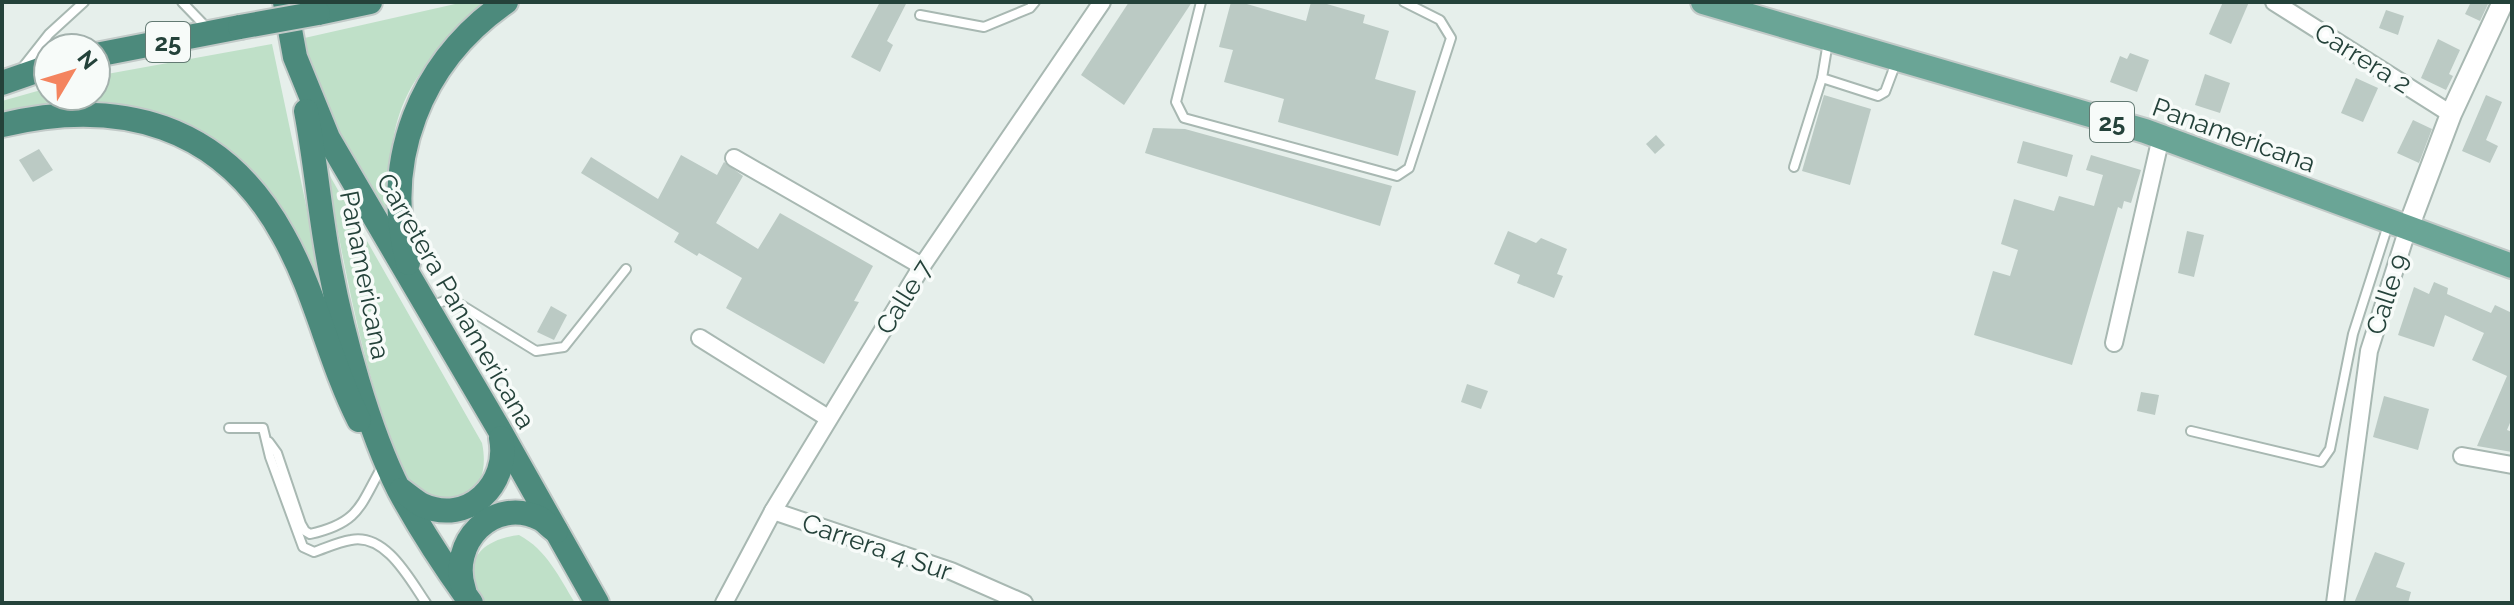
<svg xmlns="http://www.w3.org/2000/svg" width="2514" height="605" font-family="Raleway,sans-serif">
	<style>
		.green { fill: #bfe0c8 }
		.building { fill: #bbcac4 }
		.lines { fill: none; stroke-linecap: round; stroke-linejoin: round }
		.service-casing { stroke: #a8b8b2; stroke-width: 12 }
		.minor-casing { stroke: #a8b8b2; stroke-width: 20 }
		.tertiary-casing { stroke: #a8b8b2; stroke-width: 24 }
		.primary-casing { stroke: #c2cac8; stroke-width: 28 }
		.trunk-casing { stroke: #c2cac8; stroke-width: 28 }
		.service { stroke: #fff; stroke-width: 8 }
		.minor { stroke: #fff; stroke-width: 16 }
		.tertiary { stroke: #fff; stroke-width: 20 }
		.primary { stroke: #6aa596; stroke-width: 24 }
		.trunk { stroke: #4c8a7c; stroke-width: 24 }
		.trunk-bridge-casing { stroke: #c2cac8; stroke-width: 28; stroke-linecap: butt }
		.trunk-bridge { stroke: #4c8a7c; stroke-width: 24 }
		.labels { text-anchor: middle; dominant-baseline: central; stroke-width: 7; stroke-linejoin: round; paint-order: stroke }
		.shield { fill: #f7fbf9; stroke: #637a73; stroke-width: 2 }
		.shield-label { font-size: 24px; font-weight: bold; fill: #24423a }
		.street-label { font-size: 26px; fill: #24423a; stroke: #f7fbf9 }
	</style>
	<rect width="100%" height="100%" fill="#e6efeb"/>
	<g class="green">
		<path d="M464 2H503C441 42 396 81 391 160 390 186 393 214 394 240L342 142 300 39Z"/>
		<polygon points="272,44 328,309 192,129 2,116 2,101 48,88 48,96 96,96 96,76"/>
		<path d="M326 169 482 443C492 490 460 515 419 488 415 485 407 482 404 478 396 466 392 445 388 431 358 347 343 257 326 169Z"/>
		<path d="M519 535C547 550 559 577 575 603H483C459 566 477 540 519 535Z"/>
	</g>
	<g class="building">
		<polygon points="880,2 907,2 887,41 893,45 880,72 851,57"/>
		<polygon points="1129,2 1192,2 1124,105 1081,75"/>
		<polygon points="1231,2 1240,2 1306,21 1311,2 1320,2 1365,15 1363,23 1389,31 1375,79 1416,91 1398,156 1278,122 1284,99 1224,82 1233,50 1219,47"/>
		<polygon points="2223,2 2249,2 2231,44 2209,34"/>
		<polygon points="2471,2 2489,2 2480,21 2465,14"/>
		<polygon points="2386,10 2404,16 2398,35 2379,28"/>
		<polygon points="2438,39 2460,50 2449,74 2453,76 2446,90 2421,78"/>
		<polygon points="2130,53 2149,60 2137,92 2110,82 2120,56 2127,59"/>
		<polygon points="2205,74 2230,83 2220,113 2195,105"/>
		<polygon points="2356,78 2378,88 2363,122 2341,113"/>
		<polygon points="1824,95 1871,109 1850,185 1802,171"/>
		<polygon points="2486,95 2502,102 2486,140 2498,146 2490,163 2462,151"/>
		<polygon points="2413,120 2432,129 2419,163 2397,153"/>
		<polygon points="1153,128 1185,129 1392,186 1380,226 1145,153"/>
		<polygon points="1656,135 1665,145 1655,154 1646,144"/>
		<polygon points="2023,141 2073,155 2067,177 2017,163"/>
		<polygon points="39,149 53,170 33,182 19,160"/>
		<polygon points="681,155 717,175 724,162 743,176 716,223 758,249 780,213 873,266 854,301 859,302 824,364 726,308 742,278 699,253 697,256 674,242 679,233 581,173 591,157 658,199"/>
		<polygon points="2091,155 2141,170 2131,203 2124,201 2122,209 2118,207 2072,365 1974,335 1993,271 2010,276 2018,250 2001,244 2014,199 2054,211 2059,196 2094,206 2103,175 2086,170"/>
		<polygon points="1508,231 1536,243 1541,238 1567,249 1557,274 1563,276 1554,298 1517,283 1520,275 1494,264"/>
		<polygon points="2187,231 2204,235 2194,277 2178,273"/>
		<polygon points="2434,282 2448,288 2447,294 2491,313 2495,305 2512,313 2512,418 2507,430 2512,432 2512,452 2477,446 2507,376 2472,360 2484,333 2445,315 2434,347 2398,335 2414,287 2429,294"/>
		<polygon points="551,306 567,315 554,340 537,332"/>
		<polygon points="1467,384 1488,391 1481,409 1461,402"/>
		<polygon points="2141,392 2159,395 2155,415 2137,411"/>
		<polygon points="2384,396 2429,409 2418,450 2373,437"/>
		<polygon points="2375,552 2405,563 2396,587 2411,592 2408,603 2354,603"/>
	</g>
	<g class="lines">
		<defs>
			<g id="service">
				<polyline points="182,2 209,30"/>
				<polyline points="1201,2 1176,102 1184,118 1397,176 1409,168 1451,38 1440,20 1404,2"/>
				<polyline points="920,15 984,27 1030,8 1035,2"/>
				<polyline points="1828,42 1822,78 1878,96 1885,92 1897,60"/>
				<polyline points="23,67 49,34 84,2"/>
				<polyline points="1794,167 1822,78"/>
				<polyline points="431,306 444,301 458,303 536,351 564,347 626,269"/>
				<path d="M229 428H263L270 457 303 547 314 552C326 548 338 542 351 540 386 533 410 580 426 603"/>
				<polyline points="2191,431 2321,462 2330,449 2353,334 2389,222"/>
				<path d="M269 442 277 453 301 524 305 531 310 534C360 523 360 505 383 465"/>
			</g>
			<g id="minor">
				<polyline points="2274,2 2451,114"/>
				<polyline points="734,158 922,266"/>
				<polyline points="700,338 828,418"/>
				<polyline points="2114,343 2161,137"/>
				<polyline points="2462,456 2512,465"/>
				<polyline points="773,511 951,571 1024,603"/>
				<polyline points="724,603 773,511 922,266 1102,2"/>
				<polyline points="2335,603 2369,351 2408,228"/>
			</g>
			<polyline id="tertiary" points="2408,228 2451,114 2503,2"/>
			<polyline id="primary" points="1703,2 2145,131 2512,266"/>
			<g id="trunk">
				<polyline points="285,2 295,57 328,138 500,431 597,603"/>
				<polyline points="318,13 370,2"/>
				<polyline points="96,55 240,27"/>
				<polyline points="2,83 48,67"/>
				<path d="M306 111C316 164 320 216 330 268 343 336 368 429 399 490 420 529 445 567 471 603"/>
				<path d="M2 125C119 97 222 124 283 235 316 293 329 361 359 420"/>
				<path d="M408 263C381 160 420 62 506 2"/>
				<path d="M401 490C408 495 415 501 422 505 468 526 510 484 501 438"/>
				<path d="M464 590C448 543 493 495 541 519 546 522 551 528 556 531"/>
			</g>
		</defs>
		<use href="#service" class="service-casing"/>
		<use href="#minor" class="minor-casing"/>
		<use href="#tertiary" class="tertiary-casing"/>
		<use href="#primary" class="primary-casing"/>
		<use href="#trunk" class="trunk-casing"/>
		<use href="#service" class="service"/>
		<use href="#minor" class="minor"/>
		<use href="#tertiary" class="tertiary"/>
		<use href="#primary" class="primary"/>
		<use href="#trunk" class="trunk"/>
		<defs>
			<polyline id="trunk-bridge" points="240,27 318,13"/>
		</defs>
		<use href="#trunk-bridge" class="trunk-bridge-casing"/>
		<use href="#trunk-bridge" class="trunk-bridge"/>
	</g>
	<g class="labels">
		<g class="shield">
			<rect x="146" y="22" width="44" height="40" rx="6"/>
			<rect x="2090" y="102" width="44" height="40" rx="6"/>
		</g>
		<g class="shield-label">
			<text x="168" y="42">25</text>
			<text x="2112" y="122">25</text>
		</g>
		<g class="street-label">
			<text transform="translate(2363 58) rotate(32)">Carrera 2</text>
			<text transform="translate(2234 135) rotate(20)">Panamericana</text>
			<text transform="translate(365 275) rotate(79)">Panamericana</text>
			<text transform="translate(2387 294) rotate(-72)">Calle 9</text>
			<text transform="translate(904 297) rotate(-58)">Calle 7</text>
			<text transform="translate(456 301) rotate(60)">Carretera Panamericana</text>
			<text transform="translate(877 547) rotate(19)">Carrera 4 Sur</text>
		</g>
	</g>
	<rect width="2514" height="605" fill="none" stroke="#24423a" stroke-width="8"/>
	<g transform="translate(72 72) rotate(52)"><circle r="38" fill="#f7fbf9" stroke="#a3b1ad" stroke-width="2"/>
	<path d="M0-6L14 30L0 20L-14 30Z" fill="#f4845f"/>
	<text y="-12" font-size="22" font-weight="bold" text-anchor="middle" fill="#24423a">N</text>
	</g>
</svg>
